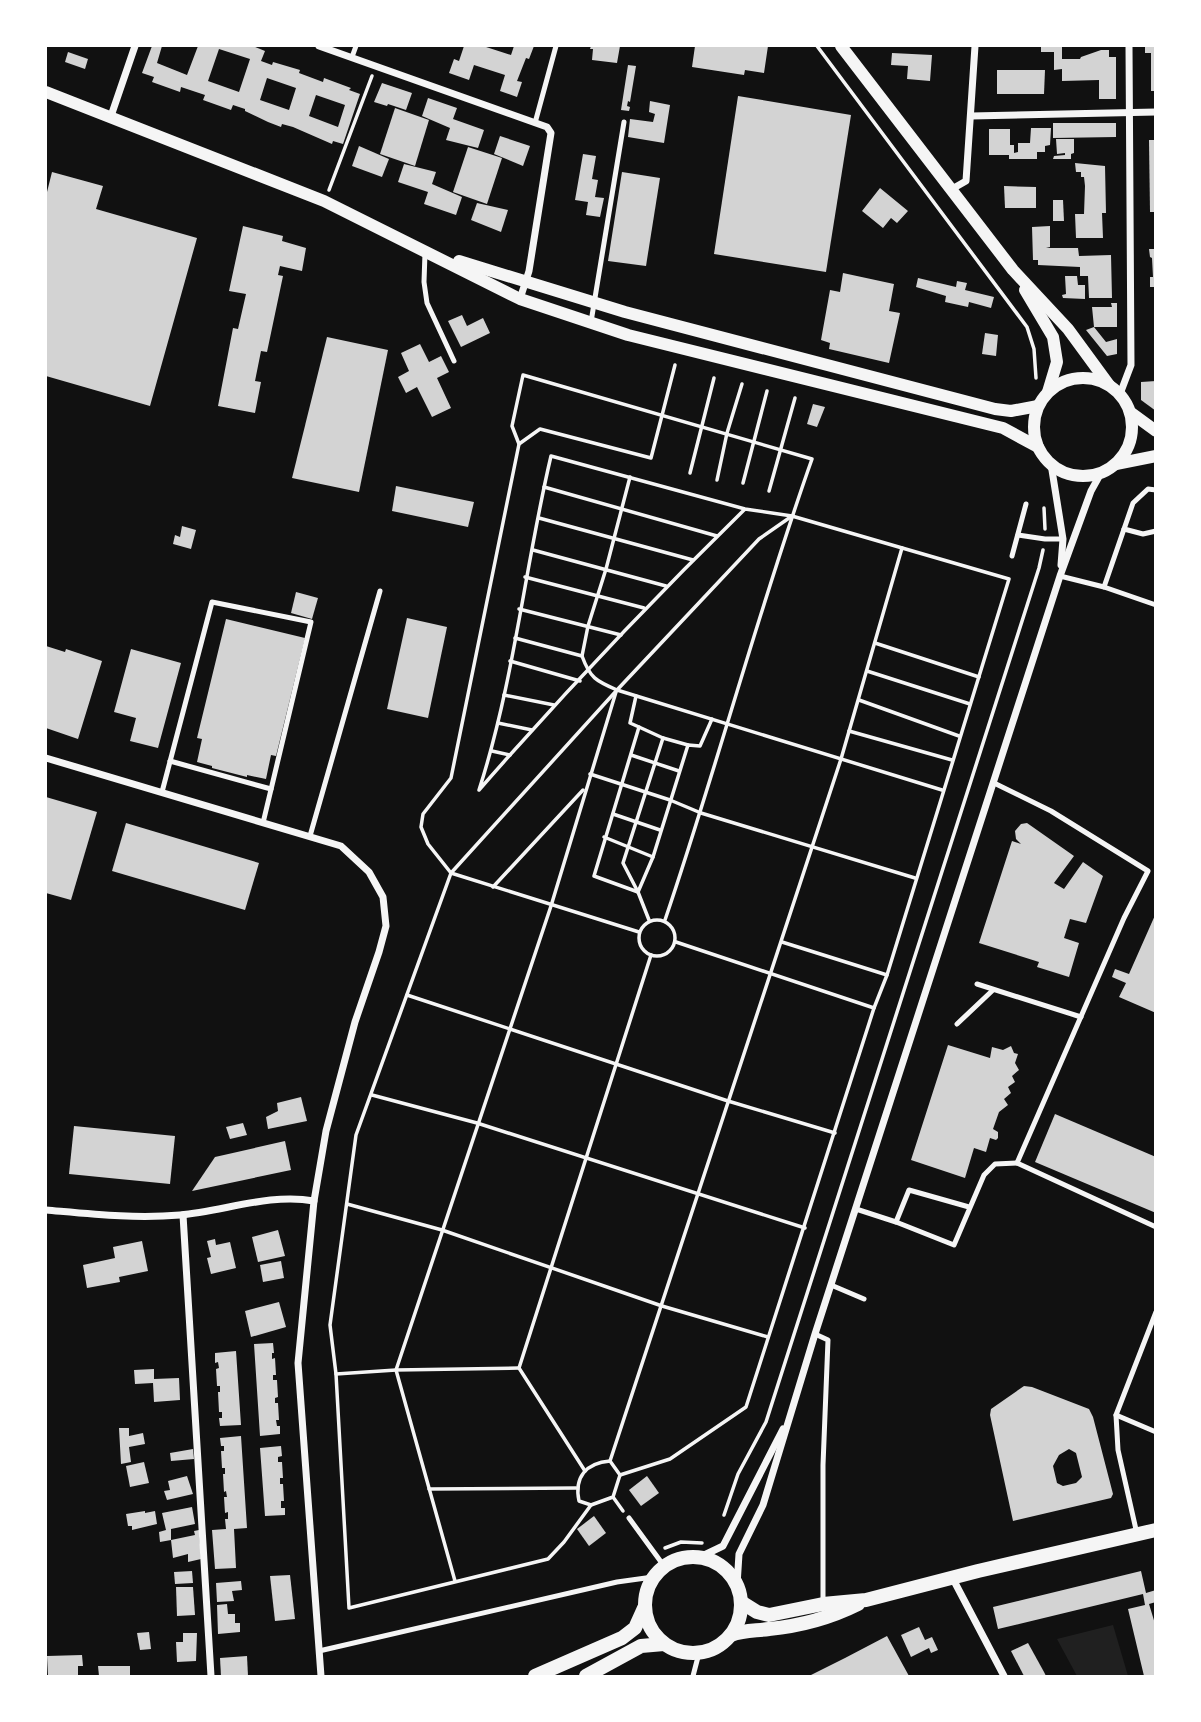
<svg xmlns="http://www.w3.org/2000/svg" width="1201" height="1722" font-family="'Source Sans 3',sans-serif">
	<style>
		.green { fill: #202020 }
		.building { fill: #d3d3d3; fill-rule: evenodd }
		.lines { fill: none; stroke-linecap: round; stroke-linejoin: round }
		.path { stroke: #f5f5f5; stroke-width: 3.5 }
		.service { stroke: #f5f5f5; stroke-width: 5 }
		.minor { stroke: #f5f5f5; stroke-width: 7 }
		.tertiary { stroke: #f5f5f5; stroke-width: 12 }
		.secondary { stroke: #f5f5f5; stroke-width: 14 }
	</style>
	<rect width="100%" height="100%" fill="#111"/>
	<polygon class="green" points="1113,1625 1128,1676 1077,1676 1057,1639"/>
	<g class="building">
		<path d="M152 46H162L157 63 187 75 198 46H253L265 51 261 61 272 65 273 62 300 70 299 73 323 82 324 78 351 88 349 90 360 94 343 144 333 141 332 144 293 127 282 124 281 127 268 122 245 111V109L233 105 231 110 203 100 205 95 181 87 180 92 152 82 154 77 142 73ZM219 49 250 59 239 92 208 81ZM267 78 296 88 289 110 260 100ZM316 95 345 105 338 127 309 116Z"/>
		<polygon points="464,46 483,46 511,55 514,46 534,46 529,59 526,58 517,81 522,82 517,97 500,91 505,75 474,65 469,80 449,73 454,59 459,61"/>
		<polygon points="591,46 620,46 617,63 592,60 593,49 590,49"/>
		<polygon points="695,46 768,46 764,73 745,70 744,75 692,67"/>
		<polygon points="1041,46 1062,46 1062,59 1080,59 1081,57 1101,50 1109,50 1109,57 1116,57 1116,99 1099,99 1099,80 1062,81 1062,69 1054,70 1054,52 1041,52"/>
		<polygon points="1145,46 1156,46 1156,91 1151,91 1151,53 1145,53"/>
		<polygon points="68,52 88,59 85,69 65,62"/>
		<polygon points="892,53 932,55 930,81 907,79 908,66 891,65"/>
		<polygon points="628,65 636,66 630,102 628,101 627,106 630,107 629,111 621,110"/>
		<polygon points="997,70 1045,70 1044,94 997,94"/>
		<polygon points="382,83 412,93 406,110 388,104 387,106 374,102"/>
		<polygon points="738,96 851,115 826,272 714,254"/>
		<polygon points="428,98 457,108 453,119 484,130 478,148 446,140 450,128 422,116"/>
		<polygon points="650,101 670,105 664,143 628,137 630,119 653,122 655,114 649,112"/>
		<polygon points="395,108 429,120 415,166 380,154"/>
		<polygon points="1053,123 1116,123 1116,137 1053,138"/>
		<polygon points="1031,128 1051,128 1050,145 1045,146 1045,152 1037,152 1037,159 1009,159 1009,155 989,155 989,129 1010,129 1010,145 1014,145 1014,153 1018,152 1018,143 1030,143"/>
		<polygon points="500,136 530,146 523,166 494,154"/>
		<polygon points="1056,139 1074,139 1074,153 1071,154 1071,159 1053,159 1054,156 1065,155 1065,153 1057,154"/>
		<polygon points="1149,140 1156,140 1156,212 1150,212"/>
		<polygon points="359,146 389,159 382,177 352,166"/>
		<polygon points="468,147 502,158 487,204 453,192"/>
		<polygon points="583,154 596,156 592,179 598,180 595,197 604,198 600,217 586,215 588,202 575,200"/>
		<polygon points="1075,163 1105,166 1106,213 1102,213 1103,238 1076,238 1075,214 1084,214 1085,186 1084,177 1081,177 1081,172 1076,172"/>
		<polygon points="404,164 436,172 432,184 462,197 456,215 424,204 428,192 398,182"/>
		<polygon points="52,172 103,186 96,209 197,238 150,406 46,376 46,196"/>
		<polygon points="622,172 660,178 646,266 608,261"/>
		<polygon points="1004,186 1036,187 1036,208 1005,208"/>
		<polygon points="880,188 908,211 897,223 891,218 883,228 862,211"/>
		<polygon points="1053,200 1063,200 1064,221 1053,221"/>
		<polygon points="477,203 508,210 501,232 471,220"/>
		<polygon points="243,226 283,236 282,241 306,248 302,271 280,266 278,275 283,276 267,352 261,351 255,381 261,382 255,413 218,406 233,328 238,329 246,294 229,291"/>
		<polygon points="1050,226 1050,247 1046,248 1078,248 1079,256 1111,255 1112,298 1089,298 1088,276 1080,276 1080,267 1038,265 1038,260 1033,260 1032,227"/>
		<polygon points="1149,249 1156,249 1156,287 1150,287 1150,277 1153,277 1152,258 1150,257"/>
		<polygon points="843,273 894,284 889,311 900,313 889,363 829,349 830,343 821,340 830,290 840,292"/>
		<polygon points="1065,276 1077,276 1078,285 1085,285 1085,299 1063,298 1062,295 1066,294"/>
		<polygon points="918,278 956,287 957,281 967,283 965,290 994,297 991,308 969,302 968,307 945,302 946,296 916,287"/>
		<polygon points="1111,303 1117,303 1117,327 1094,327 1092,307 1112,307"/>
		<polygon points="462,315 467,326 483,318 490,333 461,347 448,321"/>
		<polygon points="1094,327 1106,342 1117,339 1117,354 1107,356 1086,330"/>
		<polygon points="985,333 998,335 996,356 982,354"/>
		<polygon points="327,337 388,350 359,492 292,478"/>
		<polygon points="420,344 429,362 441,356 449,372 437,378 451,408 432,417 417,387 406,393 398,377 409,371 401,353"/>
		<polygon points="1156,381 1156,411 1141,400 1141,382"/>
		<polygon points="813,404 825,407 817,427 807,424"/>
		<polygon points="396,486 474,502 468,527 392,511"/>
		<polygon points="182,526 196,530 191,549 173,544 175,535 180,537"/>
		<polygon points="296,592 318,598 312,619 291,613"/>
		<polygon points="407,618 447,627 428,718 387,709"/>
		<polygon points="226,619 305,638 276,756 271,755 266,779 247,775 247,777 212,768 212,766 197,762 202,739 197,738"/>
		<polygon points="46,646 65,652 66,649 102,661 78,739 46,728"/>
		<polygon points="131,649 181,663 158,748 130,741 136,718 114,712"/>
		<polygon points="46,797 97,812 71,900 46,893"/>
		<polygon points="126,823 259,863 245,910 112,871"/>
		<polygon points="1027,823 1074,856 1054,883 1064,889 1083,862 1103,876 1086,923 1070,919 1064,938 1079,943 1069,977 1037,967 1039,962 979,943 1012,841 1021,844 1016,839 1015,831 1021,824"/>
		<polygon points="1156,913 1156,1013 1119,997 1126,983 1112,977 1115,969 1129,974"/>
		<polygon points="948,1045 990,1058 992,1047 1003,1050 1011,1046 1014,1053 1018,1054 1015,1063 1019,1070 1012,1076 1015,1082 1008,1087 1011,1093 1004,1099 1008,1105 999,1112 993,1129 998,1132 998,1138 996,1140 990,1138 986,1152 974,1148 965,1178 911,1160"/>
		<polygon points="301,1097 307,1121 268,1129 266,1117 278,1111 277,1103"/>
		<polygon points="1055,1114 1156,1157 1156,1213 1035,1162"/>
		<polygon points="243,1123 247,1135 230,1139 226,1127"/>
		<polygon points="74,1126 175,1136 170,1184 69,1174"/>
		<polygon points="285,1141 291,1170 192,1191 215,1157"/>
		<polygon points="278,1230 285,1256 258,1262 252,1237"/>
		<polygon points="215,1239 216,1245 230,1242 236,1268 211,1274 207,1258 211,1257 207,1241"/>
		<polygon points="142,1241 148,1271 119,1277 120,1282 87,1288 83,1265 115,1258 113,1247"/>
		<polygon points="281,1261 284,1278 263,1282 260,1265"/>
		<polygon points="279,1302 286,1327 251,1337 245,1311"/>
		<polygon points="273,1343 274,1353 272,1353 272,1359 275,1358 276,1375 273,1375 273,1380 277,1380 278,1397 275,1398 275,1403 278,1403 279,1420 276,1420 277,1426 280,1426 280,1434 260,1436 254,1344"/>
		<polygon points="236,1351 241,1425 220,1426 219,1418 222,1418 222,1412 219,1412 218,1392 220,1392 220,1386 217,1386 216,1369 219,1368 218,1362 215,1363 215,1353"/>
		<polygon points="154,1369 154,1379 179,1378 180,1400 154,1402 153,1383 135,1384 134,1370"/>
		<path d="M1024 1386 1032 1387 1089 1409 1093 1417 1113 1494 1111 1498 1013 1521 990 1415 991 1409ZM1069 1449 1076 1453 1082 1477 1076 1483 1063 1486 1057 1483 1053 1466 1059 1455Z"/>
		<polygon points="119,1428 129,1428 129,1436 143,1433 145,1444 129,1447 131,1462 121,1464"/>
		<polygon points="241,1436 247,1528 234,1529 236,1568 215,1569 212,1530 226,1529 225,1519 228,1519 228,1512 225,1513 224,1497 227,1497 226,1491 224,1492 223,1474 225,1474 225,1468 222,1468 221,1451 224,1451 224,1446 221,1446 220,1438"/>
		<polygon points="281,1446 282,1456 278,1457 278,1462 282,1462 283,1478 280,1478 280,1484 283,1484 284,1501 281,1501 281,1508 285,1508 285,1515 265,1516 260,1448"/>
		<polygon points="193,1449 194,1459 171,1461 170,1453"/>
		<polygon points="144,1462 149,1483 130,1487 126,1466"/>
		<polygon points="187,1476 193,1494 167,1500 164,1491 170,1490 168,1481"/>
		<polygon points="647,1476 659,1493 641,1506 629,1490"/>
		<polygon points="192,1507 195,1524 171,1529 171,1540 160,1542 159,1532 166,1530 162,1513"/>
		<polygon points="145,1511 145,1513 155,1511 157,1524 132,1530 132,1526 128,1526 126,1514"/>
		<polygon points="594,1516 606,1533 589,1546 577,1529"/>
		<polygon points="199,1530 201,1559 188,1562 188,1554 173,1558 171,1540 195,1535 194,1531"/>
		<polygon points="192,1571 193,1583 175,1584 174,1572"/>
		<polygon points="1141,1571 1146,1593 1156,1590 1156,1602 1149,1604 1156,1627 1156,1676 1144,1676 1128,1609 1145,1605 1143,1594 998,1629 993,1607"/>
		<polygon points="290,1575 295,1619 275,1621 270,1576"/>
		<polygon points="241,1581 242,1590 232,1591 234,1601 217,1602 216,1583"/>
		<polygon points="176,1587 193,1587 195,1615 177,1616"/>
		<polygon points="227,1604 228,1614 235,1614 235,1623 240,1623 240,1632 218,1634 217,1605"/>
		<polygon points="919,1627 925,1640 932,1637 938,1650 931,1653 929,1648 911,1657 901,1635"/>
		<polygon points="149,1632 151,1649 140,1650 137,1633"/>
		<polygon points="183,1633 197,1633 196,1661 177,1662 176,1642 183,1642"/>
		<polygon points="887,1636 909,1676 809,1676 845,1658"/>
		<polygon points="1028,1643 1044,1672 1046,1676 1024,1676 1011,1651"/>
		<polygon points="82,1655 83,1666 78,1666 78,1676 48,1676 47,1656"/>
		<polygon points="247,1656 248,1676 221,1676 220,1658"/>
		<polygon points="98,1666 130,1666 130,1676 99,1676"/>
	</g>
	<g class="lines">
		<g class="path">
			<polyline points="817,46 1027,327 1034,349 1036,378"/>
			<polyline points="329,190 372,76"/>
			<polyline points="519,444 540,429 651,458 675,365"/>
			<polyline points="690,473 714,378"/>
			<polyline points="717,480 727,433 742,384"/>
			<polyline points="743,483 767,391"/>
			<polyline points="544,487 717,536"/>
			<polyline points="769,491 795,398"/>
			<polyline points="1044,508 1045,529"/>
			<polyline points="539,518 693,560"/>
			<polyline points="533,550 666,586"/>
			<polyline points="525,577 644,608"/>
			<polyline points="519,609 621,635"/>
			<path d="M515 638 582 656C590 678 596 681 617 690L942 790"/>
			<polyline points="875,643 979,677"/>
			<polyline points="582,656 588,626 606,569 630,477"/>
			<polyline points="510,661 580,681"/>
			<polyline points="867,671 970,704"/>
			<polyline points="504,695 554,705"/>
			<polyline points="636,696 630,723 639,727 594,876 638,892 653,857 688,745 700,746 712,719"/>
			<polyline points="859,700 959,736"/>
			<polyline points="498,723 532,730"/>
			<polyline points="639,727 663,738 688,745"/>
			<polyline points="849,731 952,760"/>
			<polyline points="492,751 510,755"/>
			<polyline points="631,755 679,771"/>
			<polyline points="590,774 670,800 701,813 915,878"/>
			<polyline points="613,814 660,830"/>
			<polyline points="604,837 653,857"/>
			<polyline points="493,887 583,790"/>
			<circle cx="657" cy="938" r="18"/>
			<polyline points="649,920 638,892 623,863 663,738"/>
			<path d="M639 932 451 873 428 844 421 827 423 814 451 778 519 444 512 426 523 375 812 459C758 611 717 767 665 920"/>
			<polyline points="676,942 874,1008"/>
			<polyline points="782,942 887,975"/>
			<polyline points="407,995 728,1101 835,1133"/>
			<polyline points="372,1095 477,1123 805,1228"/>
			<polyline points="347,1204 442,1230 662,1306 768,1337"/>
			<polyline points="336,1374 396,1370 519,1368"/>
			<polyline points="610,1461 841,759 902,548"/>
			<polyline points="585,1471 519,1368 651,955"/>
			<path d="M620 1475 670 1459 746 1407 874 1008 887 975 1009 579 792 516 745 509 551 456C525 566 514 682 479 790 564 693 653 599 745 509"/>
			<polyline points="429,1489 576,1488"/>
			<path d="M613 1497 591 1505 579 1501C574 1477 586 1463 610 1461L620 1475 613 1497 623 1511"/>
			<polyline points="591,1505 564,1542 548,1559 349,1608 336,1374 330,1325 356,1135 451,873 617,690 759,539 792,516"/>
			<polyline points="724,1515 738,1474 766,1422 1039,568 1043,550"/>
			<polyline points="665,1548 681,1542 702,1543"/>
			<polyline points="455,1581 396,1370 551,906 616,692"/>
		</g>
		<g class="service">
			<polyline points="352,57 356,46"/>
			<polyline points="535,123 556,46"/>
			<polyline points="425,253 424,282 427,303 454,361"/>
			<polyline points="591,322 624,122"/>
			<polyline points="1124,529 1143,534 1156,531"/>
			<polyline points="1018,535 1045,539 1063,539"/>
			<polyline points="1012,556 1026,504"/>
			<polyline points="1060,576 1104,587 1156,605"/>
			<polyline points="1104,587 1133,503 1148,489 1156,490"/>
			<polyline points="170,761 271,789"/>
			<polyline points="994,783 1051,811 1148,871 1124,918 1017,1163 1156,1227"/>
			<polyline points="162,792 212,602 311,622 263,823"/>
			<polyline points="310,836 380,591"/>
			<polyline points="977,984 1081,1017"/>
			<polyline points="957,1024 993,990"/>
			<polyline points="969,1207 909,1190 896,1222 954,1245 984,1175 995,1164 1017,1163"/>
			<polyline points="856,1209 896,1222"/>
			<polyline points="831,1285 864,1299"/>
			<polyline points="815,1334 828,1340 823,1465 823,1602"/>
			<polyline points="1116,1415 1156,1432"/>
			<polyline points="629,1518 664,1566"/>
			<polyline points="1137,1534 1118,1450 1116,1415 1156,1312"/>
			<polyline points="319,1651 617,1582 653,1577"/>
			<polyline points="693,1676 699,1653"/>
		</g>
		<g class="minor">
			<polyline points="319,46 547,127 551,133 529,271 520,299"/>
			<polyline points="111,116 135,46"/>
			<polyline points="971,116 1156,112"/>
			<polyline points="952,189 966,181 975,46"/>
			<polyline points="1120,394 1131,365 1129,46"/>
			<polyline points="1051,464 1063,539 1061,565"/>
			<polyline points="46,758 341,846 369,872 383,897 386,926 379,952 355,1022 326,1131 314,1201 298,1363 321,1676"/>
			<path d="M46 1210C91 1214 135 1219 180 1215 224 1211 270 1193 314 1201"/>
			<polyline points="183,1215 211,1676"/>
			<polyline points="700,1557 723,1546 783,1429"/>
			<polyline points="953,1579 1004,1676"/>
			<polyline points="737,1585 739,1554 763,1505 815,1334 1060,576 1091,491 1101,473"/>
		</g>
		<g class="tertiary">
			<polyline points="841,46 1013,270 1068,329 1109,385"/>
			<polyline points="46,92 324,201 520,299 628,335 1003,428 1038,447"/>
			<polyline points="459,261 625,312 995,409 1011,411 1038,406"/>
			<polyline points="1025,290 1053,337 1057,362 1048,392"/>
			<circle cx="1083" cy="427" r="49"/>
			<polyline points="1130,412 1156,431"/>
			<polyline points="1116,464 1156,456"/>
		</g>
		<g class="secondary">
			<circle cx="693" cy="1605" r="48"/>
			<polyline points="741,1602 757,1612 769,1615 823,1604 866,1600 978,1571 1156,1530"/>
			<path d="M731 1635C744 1630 756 1631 769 1629 800 1626 830 1618 858 1604"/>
			<polyline points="535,1676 622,1638 635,1628 644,1608"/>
			<polyline points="586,1676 641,1646 664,1644"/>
		</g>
	</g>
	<rect width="1201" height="1722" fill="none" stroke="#ffffff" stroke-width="94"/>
</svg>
